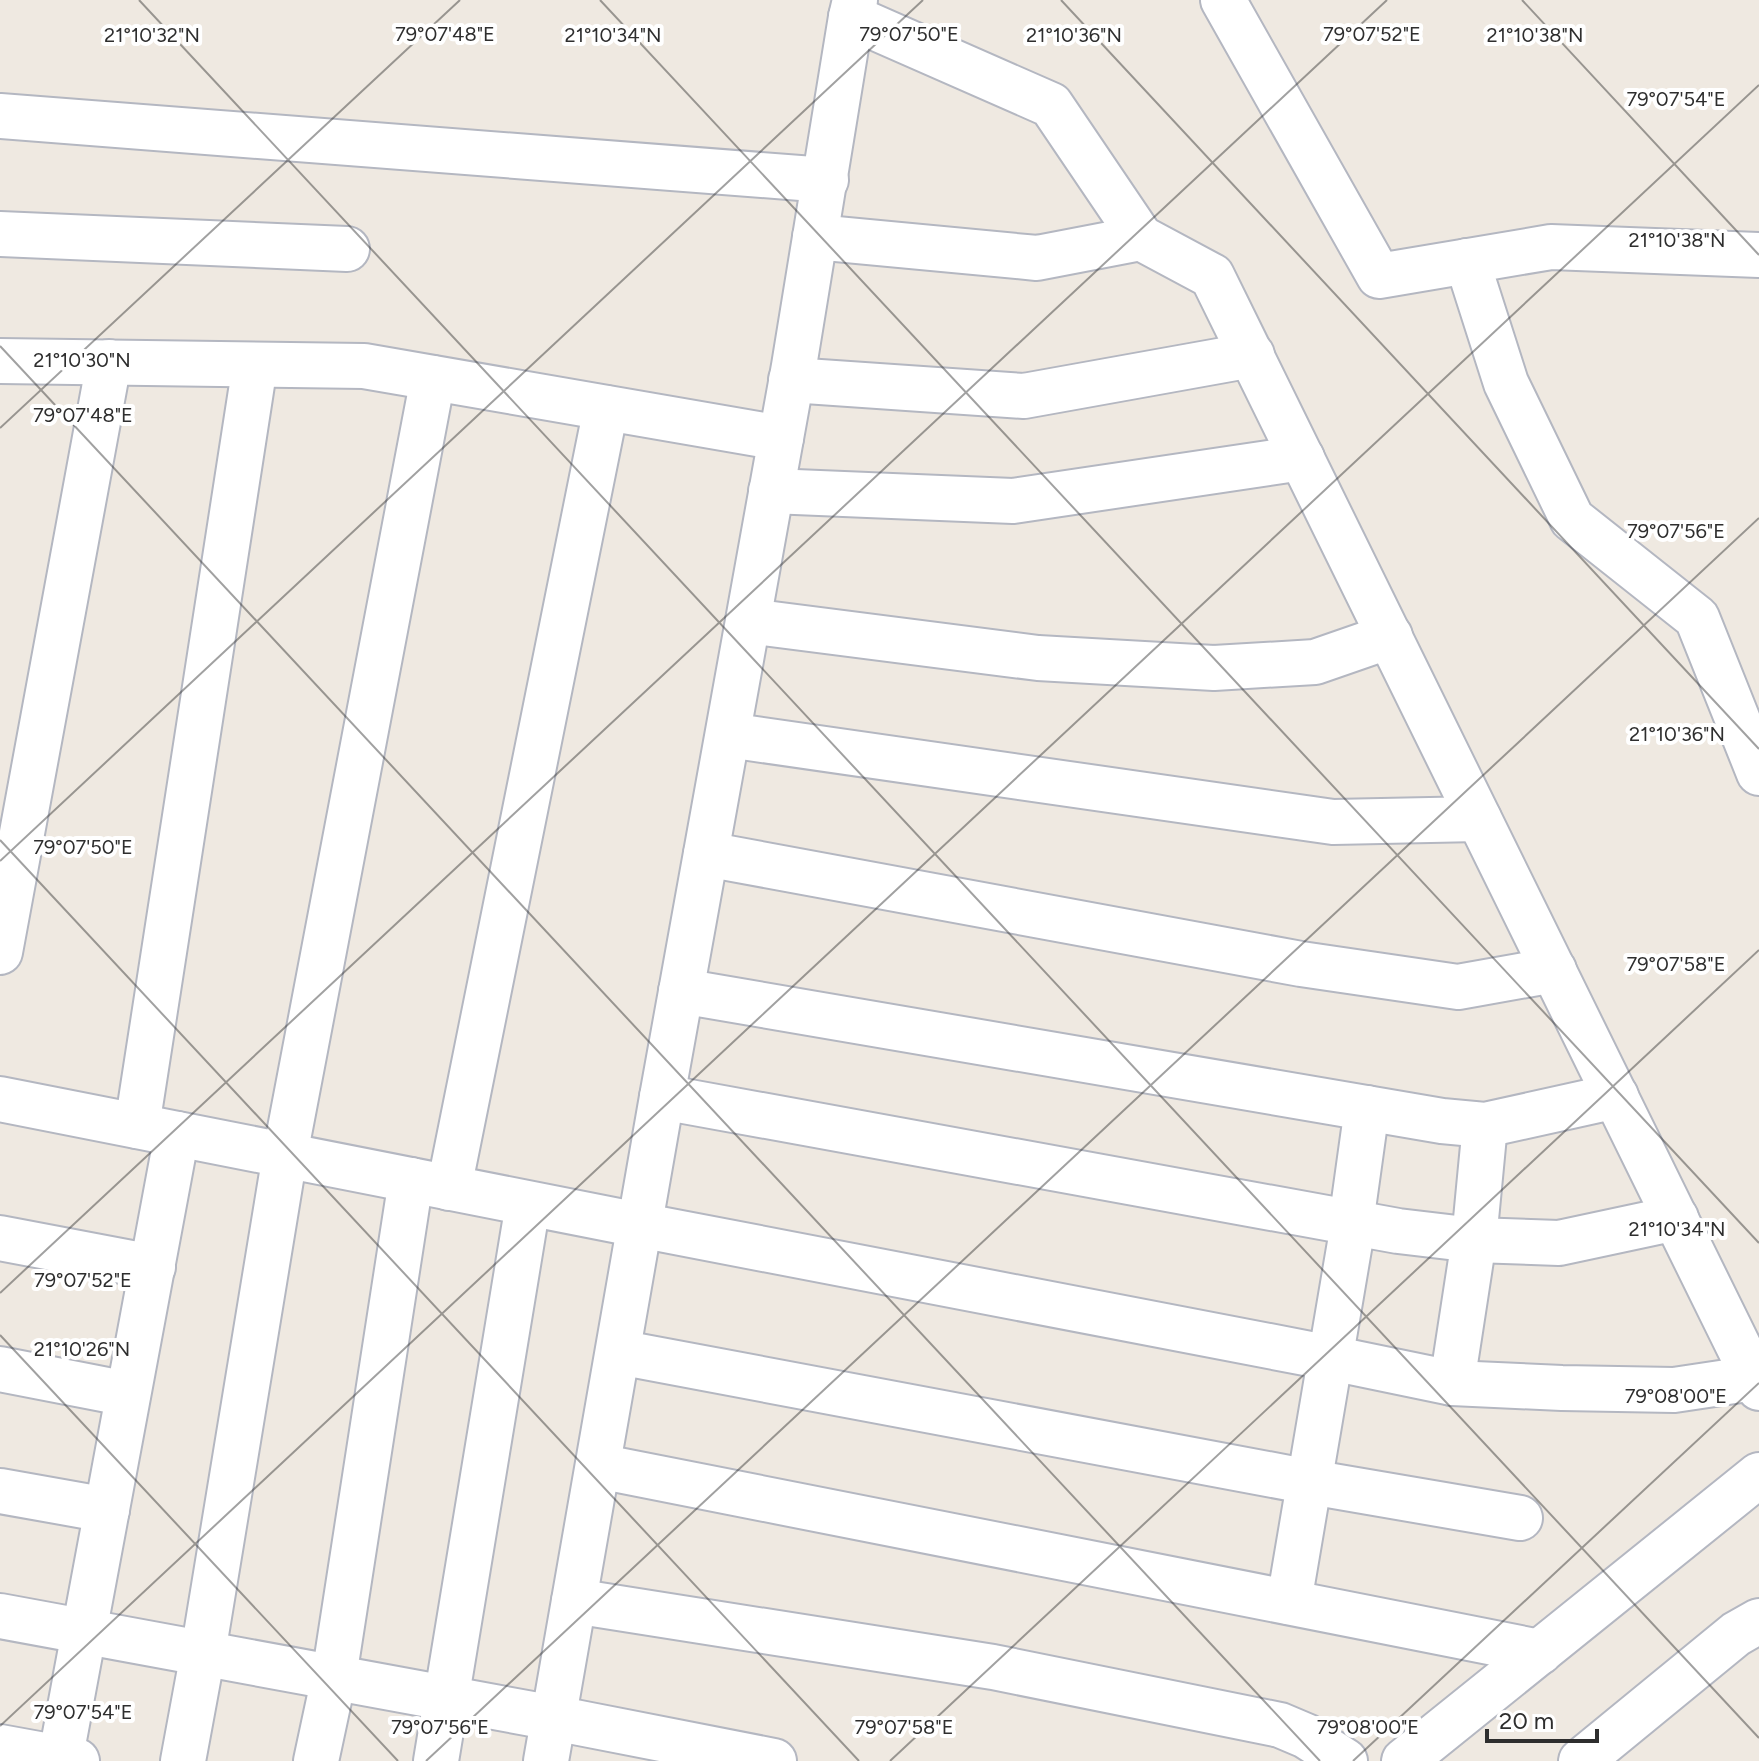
<svg xmlns="http://www.w3.org/2000/svg" width="1759" height="1761" font-family="Figtree,sans-serif">
	<style>
		.lines { fill: none; stroke-linecap: round; stroke-linejoin: round }
		.minor-casing { stroke: #b4b7c1; stroke-width: 48 }
		.minor { stroke: #fff; stroke-width: 44 }
		.ticks { fill: none; stroke: #2e2e2e; stroke-width: 2; stroke-opacity: 0.45 }
		.ticks-label { font-size: 20px; text-anchor: middle; fill: #2e2e2e; stroke: #fff; stroke-width: 8; stroke-linejoin: round; paint-order: stroke }
	</style>
	<rect width="100%" height="100%" fill="#efe9e1"/>
	<g class="lines">
		<defs>
			<g id="minor">
				<polyline points="1223,0 1379,276 1551,247 1759,255"/>
				<polyline points="851,17 1051,105 1141,238 1212,276 1754,1378"/>
				<polyline points="0,116 826,180"/>
				<polyline points="0,234 347,249"/>
				<polyline points="815,237 1037,258 1141,238"/>
				<polyline points="1467,261 1506,383 1572,519 1697,618 1759,773"/>
				<polyline points="0,361 364,366 781,438"/>
				<polyline points="791,380 1024,396 1252,355"/>
				<polyline points="771,491 1013,501 1302,458"/>
				<polyline points="748,621 1038,658 1214,668 1315,662 1390,636"/>
				<polyline points="728,735 1333,822 1479,819"/>
				<polyline points="706,854 1301,964 1458,987 1554,970"/>
				<polyline points="0,952 109,362"/>
				<polyline points="681,991 1442,1121 1485,1125 1616,1096"/>
				<polyline points="662,1097 1398,1231 1474,1240 1559,1243 1676,1218"/>
				<polyline points="0,1099 639,1225 1331,1358 1452,1383 1562,1388 1674,1390 1754,1378 1759,1388"/>
				<polyline points="137,1126 255,365"/>
				<polyline points="449,1188 606,408"/>
				<polyline points="0,1238 153,1267"/>
				<polyline points="618,1352 1310,1482 1520,1518"/>
				<polyline points="0,1369 128,1394"/>
				<polyline points="1452,1383 1474,1240 1485,1125"/>
				<polyline points="598,1466 1540,1652"/>
				<polyline points="0,1491 107,1510"/>
				<polyline points="574,1601 993,1667 1280,1725 1306,1736 1345,1761"/>
				<polyline points="1289,1602 1353,1225 1351,1223 1367,1108"/>
				<polyline points="0,1616 554,1718 774,1761"/>
				<polyline points="0,1747 77,1761"/>
				<polyline points="60,1761 177,1134"/>
				<polyline points="183,1761 203,1653 285,1155 433,378"/>
				<polyline points="316,1761 334,1677 411,1180"/>
				<polyline points="436,1761 528,1204"/>
				<polyline points="546,1761 662,1097 794,366 851,17 855,0"/>
				<polyline points="1404,1761 1759,1475"/>
				<polyline points="1581,1761 1736,1634 1759,1621"/>
			</g>
		</defs>
		<use href="#minor" class="minor-casing"/>
		<use href="#minor" class="minor"/>
	</g>
	<path class="ticks" d="M139 0 1759 1738M600 0 1759 1243M1061 0 1759 749M1522 0 1759 255M0 346 1320 1761M0 428 460 0M0 840 859 1761M0 861 923 0M0 1293 1387 0M0 1335 398 1761M0 1726 1759 85M426 1761 1759 518M890 1761 1759 950M1353 1761 1759 1383"/>
	<g class="ticks-label">
		<text x="445" y="41">79°07'48"E</text>
		<text x="909" y="41">79°07'50"E</text>
		<text x="1372" y="41">79°07'52"E</text>
		<text x="152" y="42">21°10'32"N</text>
		<text x="613" y="42">21°10'34"N</text>
		<text x="1074" y="42">21°10'36"N</text>
		<text x="1535" y="42">21°10'38"N</text>
		<text x="1676" y="106">79°07'54"E</text>
		<text x="1677" y="247">21°10'38"N</text>
		<text x="82" y="367">21°10'30"N</text>
		<text x="83" y="422">79°07'48"E</text>
		<text x="1676" y="538">79°07'56"E</text>
		<text x="1677" y="741">21°10'36"N</text>
		<text x="83" y="854">79°07'50"E</text>
		<text x="1676" y="971">79°07'58"E</text>
		<text x="1677" y="1236">21°10'34"N</text>
		<text x="83" y="1287">79°07'52"E</text>
		<text x="82" y="1356">21°10'26"N</text>
		<text x="1676" y="1403">79°08'00"E</text>
		<text x="83" y="1719">79°07'54"E</text>
		<text x="440" y="1734">79°07'56"E</text>
		<text x="904" y="1734">79°07'58"E</text>
		<text x="1368" y="1734">79°08'00"E</text>
	</g>
	<path d="M1487 1729v12h110v-12" fill="none" stroke="#2e2e2e" stroke-width="4"/>
	<text x="1499" y="1729" font-size="24" fill="#2e2e2e" stroke="#ffffff" stroke-width="6" paint-order="stroke">20 m</text>
</svg>
